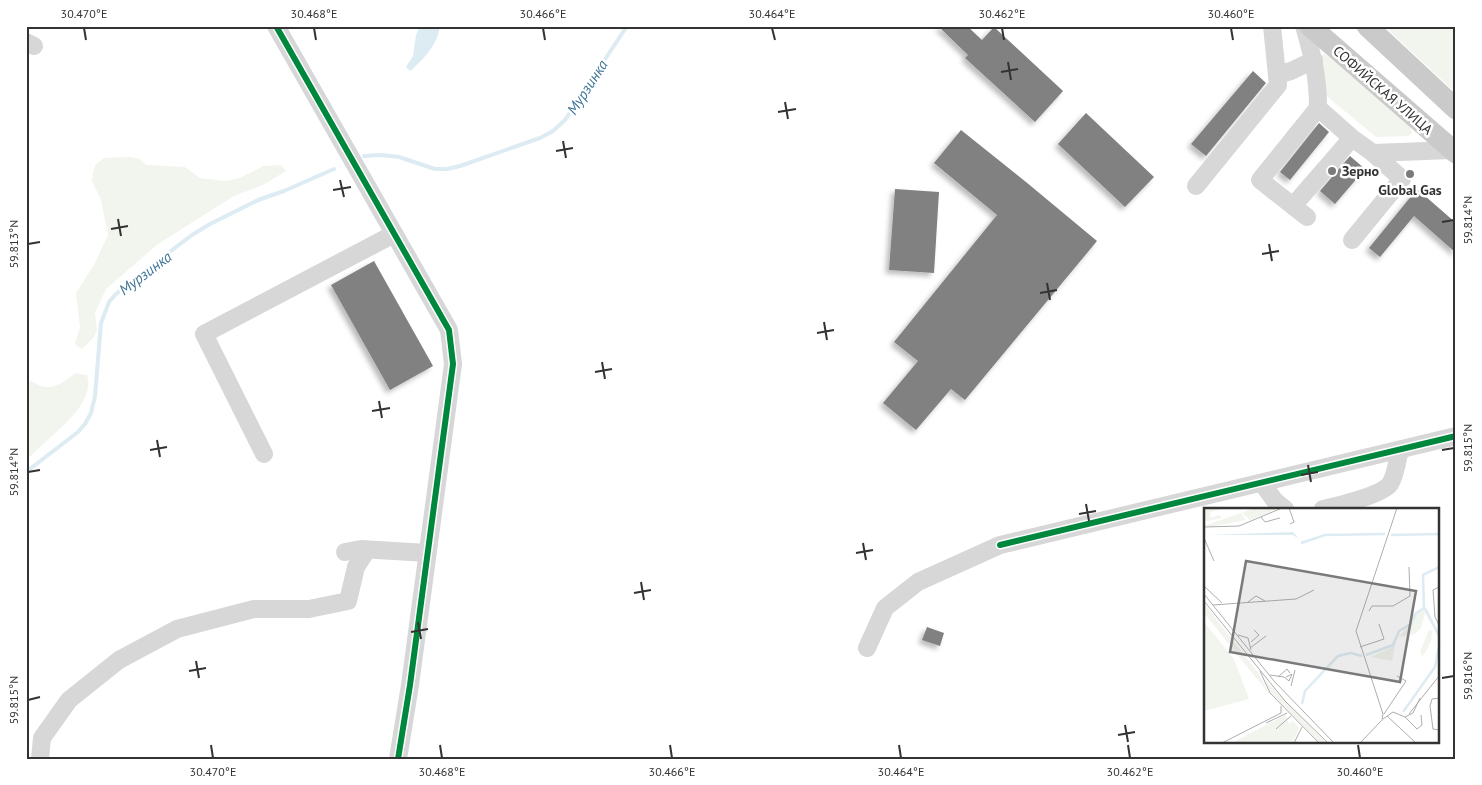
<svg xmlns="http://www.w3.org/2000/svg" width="1482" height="785" font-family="'PT Sans',sans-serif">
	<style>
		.green { fill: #f1f5ed }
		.water { fill: #ddebf3 }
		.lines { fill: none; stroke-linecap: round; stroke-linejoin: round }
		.stream { stroke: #ddebf3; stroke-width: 4 }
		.building { fill: #818181; filter: url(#shadow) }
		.minor { stroke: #d7d7d7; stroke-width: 18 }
		.major { stroke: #cacaca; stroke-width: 21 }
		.cycleway-casing { stroke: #fff; stroke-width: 9 }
		.cycleway { stroke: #00873e; stroke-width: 6 }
		.ticks { fill: none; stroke: #333; stroke-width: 2 }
		.poi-dot { fill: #7a7a7a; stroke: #fff; stroke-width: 2 }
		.labels { text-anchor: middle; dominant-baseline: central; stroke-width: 5; stroke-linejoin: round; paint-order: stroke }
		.street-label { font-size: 14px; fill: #333; stroke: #fff }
		.poi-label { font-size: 14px; font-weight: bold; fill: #333; stroke: #fff; text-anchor: start }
		.water-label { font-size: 15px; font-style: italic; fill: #3f7597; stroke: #fff }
		.inset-river { fill: none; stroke: #ddebf3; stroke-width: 2.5 }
		.inset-road { fill: none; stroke: #adadad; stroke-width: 1 }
		.view { fill: #7a7a7a; fill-opacity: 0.15; stroke: #7a7a7a; stroke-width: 2.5 }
		.inset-edge { fill: none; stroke: #333; stroke-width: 2.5 }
		.neatline { fill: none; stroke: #333; stroke-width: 2 }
		.ticks-label { font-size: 12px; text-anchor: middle; fill: #333 }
	</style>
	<defs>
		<filter id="shadow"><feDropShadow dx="-3.5" dy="3.5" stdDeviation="2.5" flood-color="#0004"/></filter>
	</defs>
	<rect width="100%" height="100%" fill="#fff"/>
	<g class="green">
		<polygon points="1384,26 1456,26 1456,93"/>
		<polygon points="1325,54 1410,125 1412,133 1408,136 1376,137 1323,93 1319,60 1322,55"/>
		<polygon points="131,157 140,159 146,165 185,167 200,178 225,181 240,178 263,166 281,165 286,171 263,185 234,196 158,244 106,289 95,313 97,330 94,337 82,349 75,344 80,327 76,293 95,263 108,235 101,200 92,181 93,172 96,164 104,158"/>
		<path d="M75 373 87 375C88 379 89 383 88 387 85 414 43 441 26 461V380C32 381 36 384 41 386 53 390 67 381 75 373Z"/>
	</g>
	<path class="water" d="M420 26H440C438 44 423 60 410 71L406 67 413 56 416 35Z"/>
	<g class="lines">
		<g class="stream">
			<polyline points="364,156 381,155 399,157 435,169 447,169 460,166 540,138 553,131 565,120 627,26"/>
			<polyline points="26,472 78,432 85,424 91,413 95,396 101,323 109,302 115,295 130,282 192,235 210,224 258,200 284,191 334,169"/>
		</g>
	</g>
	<g class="building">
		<polygon points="938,26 967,26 982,40 994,27 1063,91 1035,122 965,58 968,55"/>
		<polygon points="1253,71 1266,83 1206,156 1191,144"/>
		<polygon points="1086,113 1154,177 1125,207 1058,144"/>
		<polygon points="1319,123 1329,132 1290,180 1280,172"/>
		<polygon points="961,130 1026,182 1097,241 965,400 951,389 916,430 883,403 918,361 894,342 997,215 934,163"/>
		<polygon points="1350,156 1365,169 1335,204 1320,191"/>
		<polygon points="895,189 939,192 934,273 889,270"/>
		<polygon points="1417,189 1456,223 1456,253 1414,216 1380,257 1369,248"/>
		<polygon points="374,261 433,366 390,390 331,285"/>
		<polygon points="927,627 944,633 940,646 922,640"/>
	</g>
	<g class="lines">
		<g class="minor">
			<polyline points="276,26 449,330 453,364 410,685 398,759"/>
			<path d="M1304 26C1313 57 1318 76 1318 108L1352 138 1373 153 1452 150"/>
			<polyline points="26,42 34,46"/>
			<polyline points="1277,75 1291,71 1314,60"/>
			<polyline points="1196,186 1278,85 1272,26"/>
			<polyline points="1293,206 1352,138"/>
			<polyline points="1307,217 1260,180 1318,108"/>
			<polyline points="1352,240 1402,179 1373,153"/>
			<polyline points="264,454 204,334 394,234"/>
			<polyline points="1262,483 1275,501 1285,509"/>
			<path d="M1323 509C1337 506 1382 495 1390 484 1396 475 1397 460 1400 450"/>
			<polyline points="345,552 361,549 427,553"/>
			<polyline points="867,648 885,608 918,582 1000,545 1456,436"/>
			<polyline points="40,759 42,738 69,700 119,660 177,629 254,609 309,609 348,601 356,567 367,550"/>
		</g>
		<g class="major">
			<polyline points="1310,26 1456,153"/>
			<polyline points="1367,26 1456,109"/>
		</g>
		<defs>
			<g id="cycleway">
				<polyline points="276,26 449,330 453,364 410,685 398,759"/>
				<polyline points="1000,545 1456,436"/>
			</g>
		</defs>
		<use href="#cycleway" class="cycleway-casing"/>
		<use href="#cycleway" class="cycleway"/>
	</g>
	<path class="ticks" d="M84 28 86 40M314 28 316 40M543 28 545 40M772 28 775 40M1002 28 1004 40M1231 28 1233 40M1008 62 1011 80M1001 72 1018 69M785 102 788 119M778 112 796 109M563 141 566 158M556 151 573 148M340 180 344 197M333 190 351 187M118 219 121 236M1442 222 1454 220M111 229 128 226M28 244 40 242M1269 244 1272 261M1262 254 1279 251M1047 283 1050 300M1040 293 1057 290M824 322 827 340M817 333 834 330M602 362 605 379M595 372 612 369M379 401 382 418M372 411 390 408M157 440 160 457M150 450 167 447M1442 450 1454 448M1308 465 1311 482M28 472 40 470M1301 475 1318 472M1086 504 1089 521M1079 514 1096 511M863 543 866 560M856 553 873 550M641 582 644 600M634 593 651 590M418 622 421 639M411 632 428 629M196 661 199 678M189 671 206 668M1442 678 1454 676M28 700 40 697M1125 725 1128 742M1118 735 1135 732M211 745 213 758M440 745 442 758M670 745 672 758M899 745 901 758M1128 745 1130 758M1358 745 1360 758"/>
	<g class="poi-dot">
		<circle cx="1332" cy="171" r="5"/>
		<circle cx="1410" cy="174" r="5"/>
	</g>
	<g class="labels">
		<g class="street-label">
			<text transform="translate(1383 90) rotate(41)">СОФИЙСКАЯ УЛИЦА</text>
		</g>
		<g class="poi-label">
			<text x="1342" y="171">Зерно</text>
			<text x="1410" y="190" text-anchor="middle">Global Gas</text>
		</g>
		<g class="water-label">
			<text transform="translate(587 87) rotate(-57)">Мурзинка</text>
			<text transform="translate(145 273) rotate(-37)">Мурзинка</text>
		</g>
	</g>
	<g transform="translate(1204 508)">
		<rect width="235" height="235" fill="#fff"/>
		<path d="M0 0H21L6 4 7 10 15 7 18 10 3 13 0 12ZM50 0H75L46 12 38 5ZM37 5 42 12 11 18H0ZM0 95 55 166 65 186 0 105ZM221 101 232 123 221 105 217 120 211 126 194 129 205 118 209 106ZM0 114 30 151 45 191 0 203ZM225 122 228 123 227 134 219 148 216 144ZM192 133 188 153 167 149 190 138ZM60 171 122 235H116L67 185ZM81 207 85 216 88 214 86 210 95 220 90 232 80 235H28Z" fill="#f1f5ed"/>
		<path d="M89 24 95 31 89 27H3Z" fill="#ddebf3"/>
		<path class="inset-river" d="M187 27 235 26M97 35 121 27 181 26M221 100 235 128M162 147 189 137 195 123 207 116 212 105 220 100 219 67 235 59M98 196 101 183 134 148 147 145 158 148M199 204 231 159 235 138"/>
		<path class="inset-road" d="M85 0 90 14 86 16M57 9 61 14 76 10M0 19 35 18 78 0M0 30 10 53M0 78 18 95M235 79 229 82 231 109 235 117M0 86 70 173 130 235M0 93 81 193 124 235M44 94 52 88 61 93M9 97 92 91 110 82M165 103 168 98H189L206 88 205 59M34 127 44 130 47 142M47 134 55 127 50 122M156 139 180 131 175 116M46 140 62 128M56 163 66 185 115 235M66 167 80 169 85 173 88 166 82 169M74 169 83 161 86 165M87 178 91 162M235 190 228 191 226 198 229 221 235 222M180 206 202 173 193 168M205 206 235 168M183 208 212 235M201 209 213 221 218 217 217 207M179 211 189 204 201 209 209 205 216 190M62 215 83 205M72 221 87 208M18 235 77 205V198M90 235 98 219M156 235 178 212 179 206 152 123 193 0"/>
		<path class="view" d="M42 53 212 83 196 174 26 144Z"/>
		<rect width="235" height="235" class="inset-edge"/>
	</g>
	<rect width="1482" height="785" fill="none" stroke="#ffffff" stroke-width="55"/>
	<rect x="28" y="28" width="1426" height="730" class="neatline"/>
	<g class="ticks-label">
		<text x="84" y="18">30.470°E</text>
		<text x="314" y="18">30.468°E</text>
		<text x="543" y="18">30.466°E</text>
		<text x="772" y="18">30.464°E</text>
		<text x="1002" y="18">30.462°E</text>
		<text x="1231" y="18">30.460°E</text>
		<text transform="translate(1468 220) rotate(-90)" y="4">59.814°N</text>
		<text transform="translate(14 244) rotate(-90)" y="4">59.813°N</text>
		<text transform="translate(1468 448) rotate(-90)" y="4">59.815°N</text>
		<text transform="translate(14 472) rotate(-90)" y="4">59.814°N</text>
		<text transform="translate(1468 676) rotate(-90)" y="4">59.816°N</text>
		<text transform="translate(14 700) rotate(-90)" y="4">59.815°N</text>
		<text x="213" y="776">30.470°E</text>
		<text x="442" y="776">30.468°E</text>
		<text x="672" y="776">30.466°E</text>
		<text x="901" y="776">30.464°E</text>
		<text x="1130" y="776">30.462°E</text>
		<text x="1360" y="776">30.460°E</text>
	</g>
</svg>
